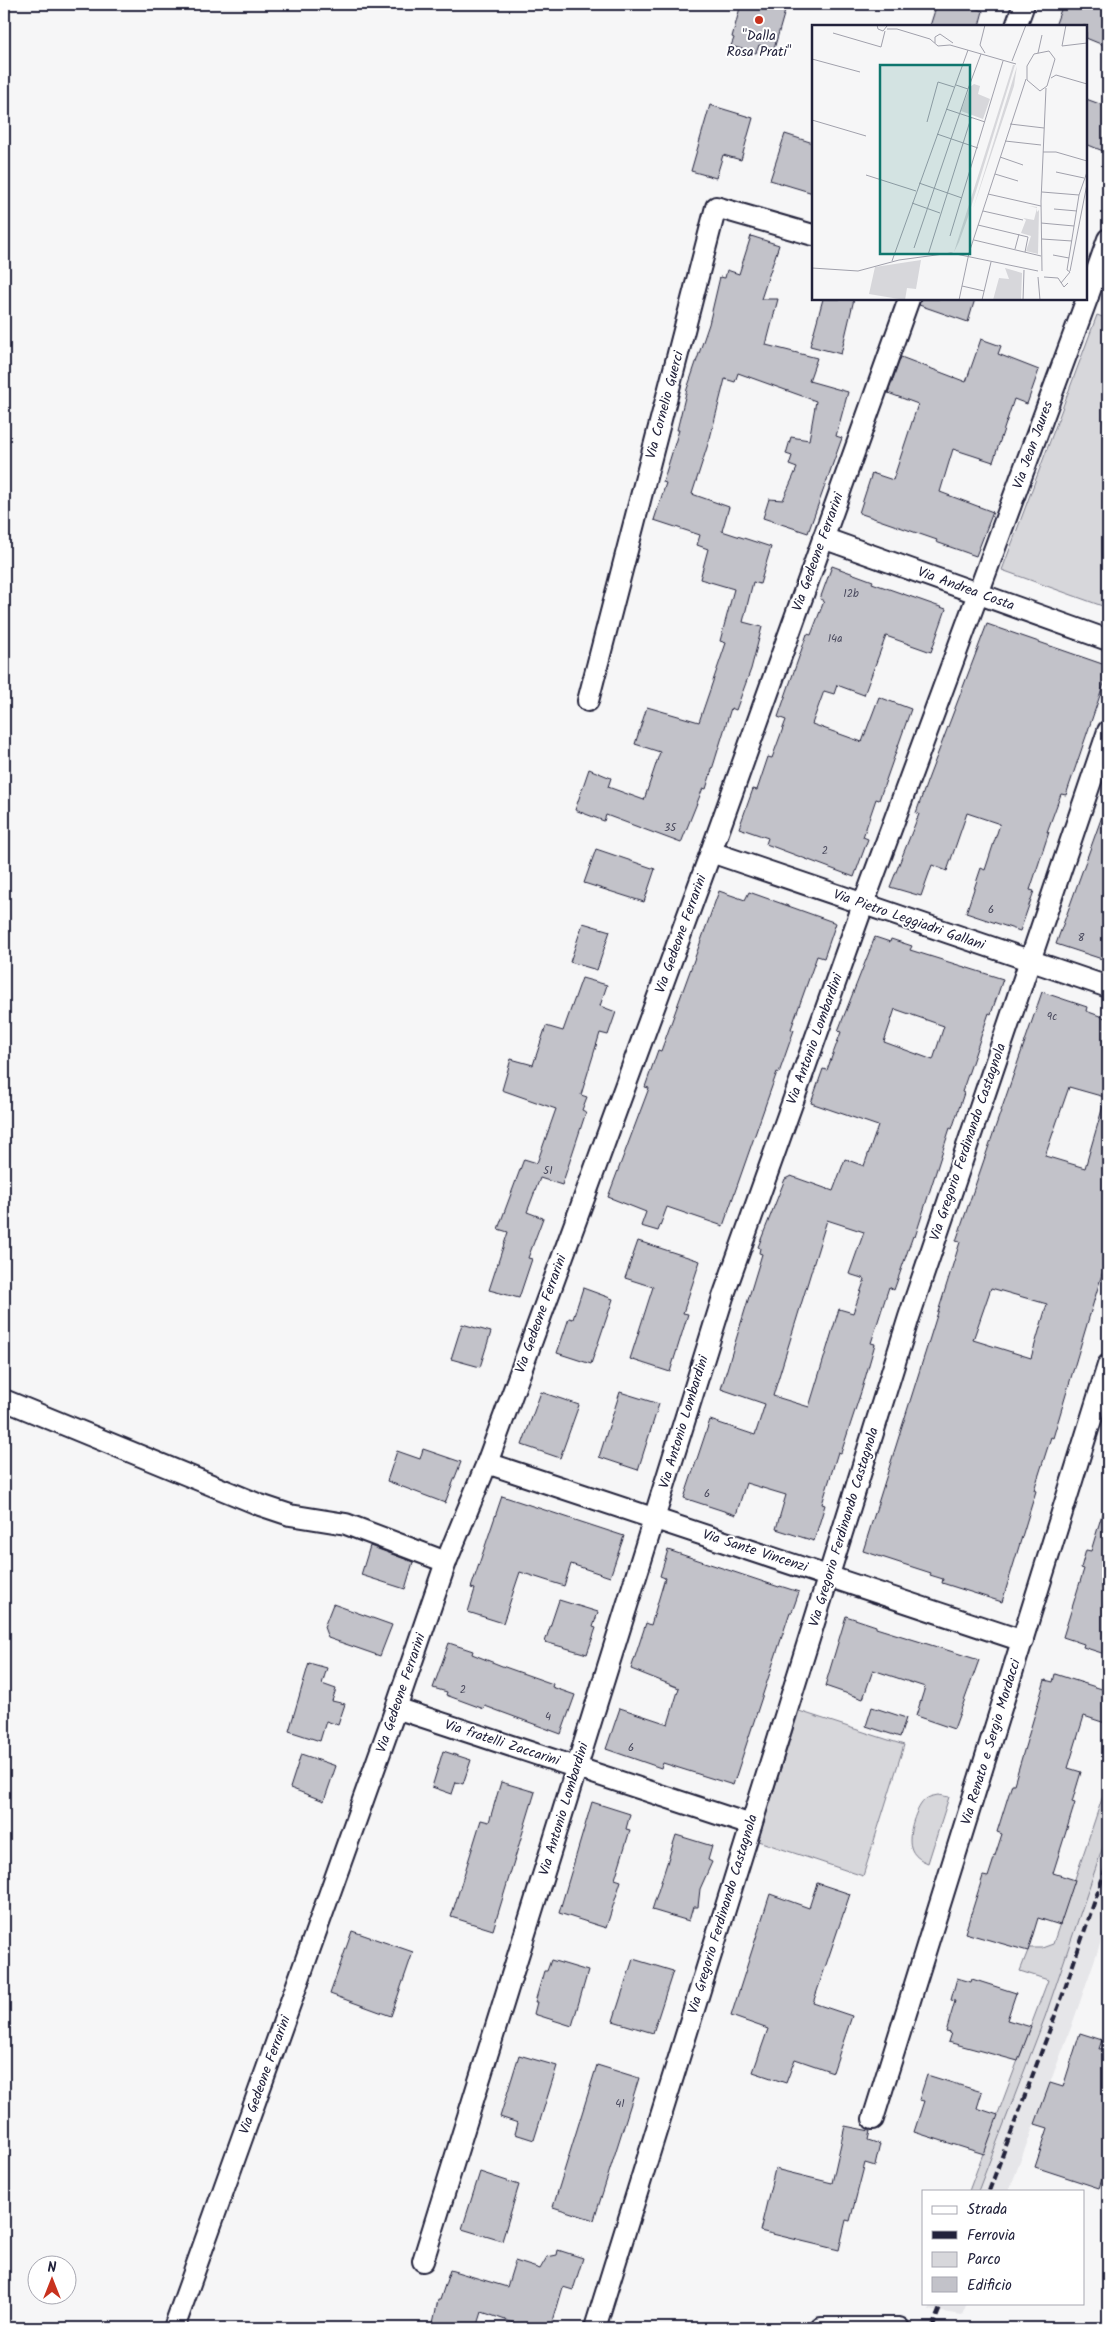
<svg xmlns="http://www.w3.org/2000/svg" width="1112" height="2332" font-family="Kalam,sans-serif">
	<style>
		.built { fill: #e6e6e9 }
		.green { fill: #d7d7db; stroke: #7c7c8b }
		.building { fill: #c2c2c9; stroke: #22223b; fill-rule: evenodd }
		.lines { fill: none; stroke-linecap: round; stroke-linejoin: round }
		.street-casing { stroke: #22223b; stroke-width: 24 }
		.street { stroke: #fff; stroke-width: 20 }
		.rail { stroke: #22223b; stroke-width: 4; stroke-dasharray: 8 4; stroke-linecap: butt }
		.poi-dot { fill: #c8321e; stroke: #fff; stroke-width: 2 }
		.labels { text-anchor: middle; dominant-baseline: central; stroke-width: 4; stroke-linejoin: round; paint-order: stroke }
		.number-label { font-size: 11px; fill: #4a4a5e }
		.poi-label { font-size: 14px; fill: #22223b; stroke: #fff }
		.street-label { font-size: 14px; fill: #22223b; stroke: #fff }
		.inset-road { fill: none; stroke: #a1a1ac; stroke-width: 1 }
		.view { fill: #0f766e; fill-opacity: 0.15; stroke: #0f766e; stroke-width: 2.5 }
		.inset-edge { fill: none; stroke: #22223b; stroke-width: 2.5 }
	</style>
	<rect width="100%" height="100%" fill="#f6f6f7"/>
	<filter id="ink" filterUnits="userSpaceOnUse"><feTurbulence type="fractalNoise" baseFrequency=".02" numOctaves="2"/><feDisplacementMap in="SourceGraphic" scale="10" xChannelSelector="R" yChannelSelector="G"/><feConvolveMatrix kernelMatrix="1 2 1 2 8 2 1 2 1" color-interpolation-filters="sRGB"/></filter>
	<g filter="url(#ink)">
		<g class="built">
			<polygon points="1108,1832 1108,1921 1072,2025 1009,2191 978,2191 1045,2017"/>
			<polygon points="932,2303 967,2303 962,2315 929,2310"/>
		</g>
		<g class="green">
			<polygon points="1097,315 1108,319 1108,608 1002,570"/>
			<polygon points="799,1711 904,1745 863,1876 758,1841"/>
			<polygon points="1108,1781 1108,1832 1045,2017 980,2186 978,2191 969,2191 1048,1980 1020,1971 1029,1948 1042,1948 1053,1944"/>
			<path d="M938 1795 949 1797 928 1863C920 1860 913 1855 911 1847 907 1835 916 1806 926 1799 930 1796 934 1796 938 1795Z"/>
		</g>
		<g class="building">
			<polygon points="741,4 787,4 774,49 759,45 756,53 731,46 734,38 732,37"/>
			<polygon points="937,4 961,4 983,11 979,26 930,26"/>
			<polygon points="1063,4 1108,4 1108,47 1086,38 1086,26 1055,26"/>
			<polygon points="1086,99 1108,107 1108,137 1103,151 1086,144"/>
			<polygon points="710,105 753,118 741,160 723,155 716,178 691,171"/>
			<polygon points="785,134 813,143 813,193 770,180"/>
			<polygon points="751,236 779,245 761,299 778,299 766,345 817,358 809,381 848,392 836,436 842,438 808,533 763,518 769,499 783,500 797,468 789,465 792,456 786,454 791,437 809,440 816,401 738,373 735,382 725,379 710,438 692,494 729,507 722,531 771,547 760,584 753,582 743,622 762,627 751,669 736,710 731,708 706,789 703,788 681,843 606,815 604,821 575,810 589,769 611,778 608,787 644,800 660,752 635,744 647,707 699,722 726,643 720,641 734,589 700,579 708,549 697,545 700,535 654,520 666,483 663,482 679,430 677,430 687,389 709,324 720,277 725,278 727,270 739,274"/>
			<polygon points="823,299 854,299 841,354 810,346"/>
			<polygon points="921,299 975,299 968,322 919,305"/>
			<polygon points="981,339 1001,346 998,354 1039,370 1027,404 1014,399 993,462 953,449 946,472 940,492 993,512 976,556 936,542 937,540 859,513 872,473 893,480 918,404 888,393 901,357 966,382"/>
			<polygon points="832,566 873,581 872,583 946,609 931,652 886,636 864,695 837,685 834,694 824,691 812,724 862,742 879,697 911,709 879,800 876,799 863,837 868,839 854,877 766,844 768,838 739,828 753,789 757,790 768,757 772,758 786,720 778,717 807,634 811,635 824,601 820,599"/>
			<polygon points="987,624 1108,666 1108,672 1066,795 1061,794 1047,832 1049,832 1030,890 1034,891 1020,931 966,913 981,868 985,870 1000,824 967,813 947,871 932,865 921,896 890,887 919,814 916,813 927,782"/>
			<polygon points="1105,808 1108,809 1108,961 1056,944"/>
			<polygon points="596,849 655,869 644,902 584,883"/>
			<polygon points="719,891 745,900 749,892 836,923 824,958 817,956 791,1029 794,1030 779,1073 777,1072 723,1226 667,1207 658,1231 641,1226 646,1212 608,1197 649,1088 645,1087 658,1050 661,1051"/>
			<polygon points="583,923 610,931 597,970 570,962"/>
			<path d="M875 937 890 942 891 939 912 946 910 950 1003 979 991 1014 989 1013 962 1092 964 1093 952 1129 950 1128 915 1237 913 1236 894 1290 889 1287 871 1343 875 1344 862 1389 841 1453 838 1452 822 1504 825 1505 814 1541 776 1529 786 1495 746 1483 736 1515 684 1498 710 1420 755 1435 765 1404 721 1389 762 1254 759 1253 760 1248 758 1247 785 1179 791 1176 833 1191 845 1159 864 1166 878 1126 811 1103 823 1069 827 1070 841 1032 838 1031ZM895 1009 944 1026 933 1060 884 1042ZM827 1220 864 1232 849 1274 865 1279 853 1313 839 1309 809 1407 773 1396Z"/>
			<polygon points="582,978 607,985 600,1006 616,1012 608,1035 600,1033 581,1095 587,1097 582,1110 586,1112 562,1185 540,1178 527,1212 543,1218 528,1258 532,1259 519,1298 489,1290 508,1232 498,1229 524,1159 537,1163 556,1109 502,1090 511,1059 533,1065 546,1026 563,1031"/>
			<path d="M1042 992 1087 1007 1086 1011 1108 1019V1098L1069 1087 1045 1156 1085 1168 1103 1106H1108V1254L1053 1438 1051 1437 1034 1490 1036 1491 1002 1602 942 1583 943 1579 930 1575 931 1573 863 1551 960 1242 956 1241ZM991 1288 1047 1304 1031 1358 973 1340Z"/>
			<polygon points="638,1241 700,1261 683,1313 688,1314 670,1372 630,1359 653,1287 625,1278"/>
			<polygon points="583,1288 613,1299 591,1364 557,1353 569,1318 573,1319"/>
			<polygon points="462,1324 491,1332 480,1367 451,1359"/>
			<polygon points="541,1392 579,1405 560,1458 522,1445"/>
			<polygon points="620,1392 659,1404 638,1470 599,1457"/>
			<polygon points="423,1449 461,1462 445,1503 387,1481 397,1451 420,1459"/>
			<polygon points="502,1496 624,1536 610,1577 571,1564 564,1586 520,1572 503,1623 468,1612 475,1589 471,1588"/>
			<polygon points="1103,1511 1108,1512 1108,1655 1083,1647 1084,1644 1063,1637 1084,1569 1081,1568 1086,1550 1091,1551"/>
			<polygon points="370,1546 413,1562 405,1589 361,1575"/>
			<polygon points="668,1550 779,1587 780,1586 799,1592 792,1612 790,1612 733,1785 663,1763 661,1768 606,1749 620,1708 668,1724 679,1688 631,1669 646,1623 651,1625 665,1578 660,1576"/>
			<polygon points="559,1600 598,1612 593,1627 596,1628 587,1654 545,1642"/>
			<polygon points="333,1604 392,1625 380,1656 328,1638 324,1627"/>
			<polygon points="846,1616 876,1626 876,1628 979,1660 954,1729 916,1716 925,1687 873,1670 863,1699 825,1686"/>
			<polygon points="449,1643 473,1651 472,1654 502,1666 553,1684 552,1687 575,1695 561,1734 485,1706 484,1709 446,1695 447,1692 433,1688"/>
			<polygon points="309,1663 327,1668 322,1684 336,1689 332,1701 345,1704 338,1725 326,1721 320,1741 289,1731"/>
			<polygon points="1055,1674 1108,1691 1108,1724 1084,1716 1068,1768 1081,1772 1072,1802 1075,1803 1053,1873 1075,1880 1060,1925 1038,1918 1028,1951 965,1933 983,1876 988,1877 1002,1834 997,1832 1012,1784 1014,1784 1045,1680 1053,1682"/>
			<polygon points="872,1707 906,1718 900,1737 866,1726"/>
			<polygon points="443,1751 471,1760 463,1784 456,1782 452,1794 432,1787"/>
			<polygon points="301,1754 336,1766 324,1801 290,1788"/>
			<polygon points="501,1782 535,1792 493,1930 451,1917 481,1820 489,1822"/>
			<polygon points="592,1802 630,1814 626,1829 630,1830 615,1879 621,1881 606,1928 559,1913"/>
			<polygon points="676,1835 712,1846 708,1860 712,1862 700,1889 698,1907 693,1907 689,1921 652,1910"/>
			<polygon points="817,1883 850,1894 813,2003 852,2016 833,2072 795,2059 786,2083 753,2072 768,2029 731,2016 770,1894 809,1908"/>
			<polygon points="352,1931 413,1952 391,2016 330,1994"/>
			<polygon points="633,1959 673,1971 653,2033 613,2021"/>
			<polygon points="551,1960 588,1971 572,2026 534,2014 537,2002 535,2002 544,1971 547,1971"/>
			<polygon points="957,1978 971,1982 972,1979 1016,1993 1007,2020 1031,2027 1018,2061 948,2042 951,2033 946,2032 955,2001 951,2000"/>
			<polygon points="1080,2033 1102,2040 1099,2049 1108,2048 1108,2161 1099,2188 1035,2167 1048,2128 1035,2124 1050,2083 1063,2087"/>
			<polygon points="519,2055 557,2066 534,2140 515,2134 518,2123 500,2117"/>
			<polygon points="597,2065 639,2078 594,2220 553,2207"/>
			<polygon points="927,2075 982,2092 977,2108 998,2115 984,2154 914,2132 924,2101 919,2100"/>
			<polygon points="845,2126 870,2131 868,2140 880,2144 875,2166 865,2163 850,2221 846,2220 839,2250 760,2231 775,2169 832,2183"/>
			<polygon points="480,2172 519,2185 502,2241 462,2229"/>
			<polygon points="558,2250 583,2258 573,2290 563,2287 551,2328 515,2328 517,2324 482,2312 477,2328 451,2328 433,2323 438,2300 440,2300 450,2270 507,2287 515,2261 540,2269 547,2257 557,2255"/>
		</g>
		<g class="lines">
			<defs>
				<g id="street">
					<polyline points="1016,26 1024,4"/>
					<polyline points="1086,295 1088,296 1108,239"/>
					<polyline points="823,538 1108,640"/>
					<polyline points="588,701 716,207 813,235"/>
					<polyline points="711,852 1108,987"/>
					<polyline points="4,1400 260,1505 290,1515 346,1524 446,1562"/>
					<polyline points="487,1463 1023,1641"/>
					<polyline points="396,1708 751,1825"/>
					<polyline points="873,2119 1108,1365"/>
					<polyline points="423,2261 723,1297 863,905 1088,296"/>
					<polyline points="174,2328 396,1708 446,1562 487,1463 711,852 909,299"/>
					<polyline points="595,2328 909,1317 1108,731"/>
					<polyline points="821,2328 899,2328"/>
				</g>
			</defs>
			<use href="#street" class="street-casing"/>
			<use href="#street" class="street"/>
			<g class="rail">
				<polyline points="989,2191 1062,1997 1108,1862"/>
				<polyline points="932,2328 942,2303"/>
			</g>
		</g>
	</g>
	<circle class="poi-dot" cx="759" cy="20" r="5"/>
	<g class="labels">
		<g class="number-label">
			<text x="851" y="594">12b</text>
			<text x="835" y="639">14a</text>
			<text x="670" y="828">35</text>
			<text x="825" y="851">2</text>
			<text x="991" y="910">6</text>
			<text x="1081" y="938">8</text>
			<text x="1052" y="1017">9c</text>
			<text x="548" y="1171">51</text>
			<text x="707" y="1494">6</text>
			<text x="463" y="1690">2</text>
			<text x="548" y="1717">4</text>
			<text x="631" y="1748">6</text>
			<text x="620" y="2104">41</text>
		</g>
		<g class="poi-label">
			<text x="759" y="36">"Dalla<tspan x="759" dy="16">Rosa Prati"</tspan></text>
		</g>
		<g class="street-label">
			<text transform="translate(665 405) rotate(-75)">Via Cornelio Guerci</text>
			<text transform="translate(1033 445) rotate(-70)">Via Jean Jaures</text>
			<text transform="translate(818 552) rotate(-70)">Via Gedeone Ferrarini</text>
			<text transform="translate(966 589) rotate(20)">Via Andrea Costa</text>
			<text transform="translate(909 920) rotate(19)">Via Pietro Leggiadri Gallani</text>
			<text transform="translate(681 934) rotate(-70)">Via Gedeone Ferrarini</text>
			<text transform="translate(815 1039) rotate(-70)">Via Antonio Lombardini</text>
			<text transform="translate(968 1142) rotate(-71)">Via Gregorio Ferdinando Castagnola</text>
			<text transform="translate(541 1314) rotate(-70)">Via Gedeone Ferrarini</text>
			<text transform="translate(684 1422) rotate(-73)">Via Antonio Lombardini</text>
			<text transform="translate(844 1527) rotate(-73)">Via Gregorio Ferdinando Castagnola</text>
			<text transform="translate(755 1551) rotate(18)">Via Sante Vincenzi</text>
			<text transform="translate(401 1693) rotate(-71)">Via Gedeone Ferrarini</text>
			<text transform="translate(991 1742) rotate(-73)">Via Renato e Sergio Mordacci</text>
			<text transform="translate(502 1743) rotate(18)">Via fratelli Zaccarini</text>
			<text transform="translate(564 1809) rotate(-73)">Via Antonio Lombardini</text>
			<text transform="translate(723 1914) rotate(-73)">Via Gregorio Ferdinando Castagnola</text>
			<text transform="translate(265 2075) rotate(-70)">Via Gedeone Ferrarini</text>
		</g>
	</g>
	<g transform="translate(812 25)">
		<rect width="275" height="275" fill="#f6f6f7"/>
		<path d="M201 40H203L156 192 147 217 142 227ZM205 41 202 61 161 184ZM162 59 168 61 166 69 178 74 171 94 149 86 158 62ZM217 181 225 182V187L227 185 226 229 214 226 219 211 209 208 214 195 211 193 222 195 225 183ZM109 235 104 264 95 263 93 275 57 269 63 242ZM193 243 210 248 209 275H181L187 253 197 254Z" fill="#d7d7db"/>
		<path class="inset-road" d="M65 0 66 4 71 6 75 1M173 0 168 20 173 28M75 4H85L118 14 126 21 138 20 204 39M21 8 69 22 73 6M123 18V12L128 9 141 18M250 21 254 0M250 21 275 18M237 26 243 34 235 61 228 66 215 55V41L222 29ZM226 28 230 10M0 34 48 47M200 36 214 0M239 53 244 50 275 59M144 60 156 64 169 29M134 84 173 97M0 95 54 111M115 97 126 57 142 62M198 99 232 103M125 109 166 123M193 116 229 120M231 127H244L275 136M188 132 211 140M244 147 272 153M183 149 206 156M54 150 104 166M107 158 150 173M230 167 267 170M176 169 229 181M100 178 128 188M242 184 265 186M171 186 211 195M229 198 262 201M166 200 216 212 213 227M138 211 191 36M230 214 260 216M162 215 229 231M102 223 156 64M203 224 207 209M116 230 159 93M241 230 257 233M80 236 156 25M0 243 46 246 87 235 139 228 226 246M230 246 229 176 234 63M258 246 275 159M226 252 228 275M232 252 246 253 252 262 256 258M249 258 258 247 255 245 267 170 275 147M150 261 172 266M147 275 157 228 214 54M170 275 179 237M211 275 212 245"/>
		<path class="view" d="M68 40H158V229H68Z"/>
		<rect width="275" height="275" class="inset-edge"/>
	</g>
	<rect width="1112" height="2332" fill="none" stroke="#fff" stroke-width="20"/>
	<rect x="10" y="10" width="1092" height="2312" fill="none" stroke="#22223b" stroke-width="2" filter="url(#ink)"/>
	<rect x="922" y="2190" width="162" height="115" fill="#ffffff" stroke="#a7a7b1"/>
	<rect x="932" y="2206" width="25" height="8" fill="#ffffff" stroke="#a7a7b1"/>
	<text x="967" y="2214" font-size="15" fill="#22223b">Strada</text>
	<rect x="932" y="2231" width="25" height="8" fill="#22223b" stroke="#a7a7b1"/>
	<text x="967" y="2240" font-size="15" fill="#22223b">Ferrovia</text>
	<rect x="932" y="2252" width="25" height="15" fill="#d7d7db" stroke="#a7a7b1"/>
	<text x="967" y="2264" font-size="15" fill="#22223b">Parco</text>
	<rect x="932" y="2277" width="25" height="15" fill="#c2c2c9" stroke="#a7a7b1"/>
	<text x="967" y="2290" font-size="15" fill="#22223b">Edificio</text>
	<g transform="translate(52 2280)"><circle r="24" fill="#ffffff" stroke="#a7a7b1"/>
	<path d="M0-4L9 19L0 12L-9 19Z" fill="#c8321e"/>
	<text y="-8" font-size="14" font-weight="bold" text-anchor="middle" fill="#22223b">N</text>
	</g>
</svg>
